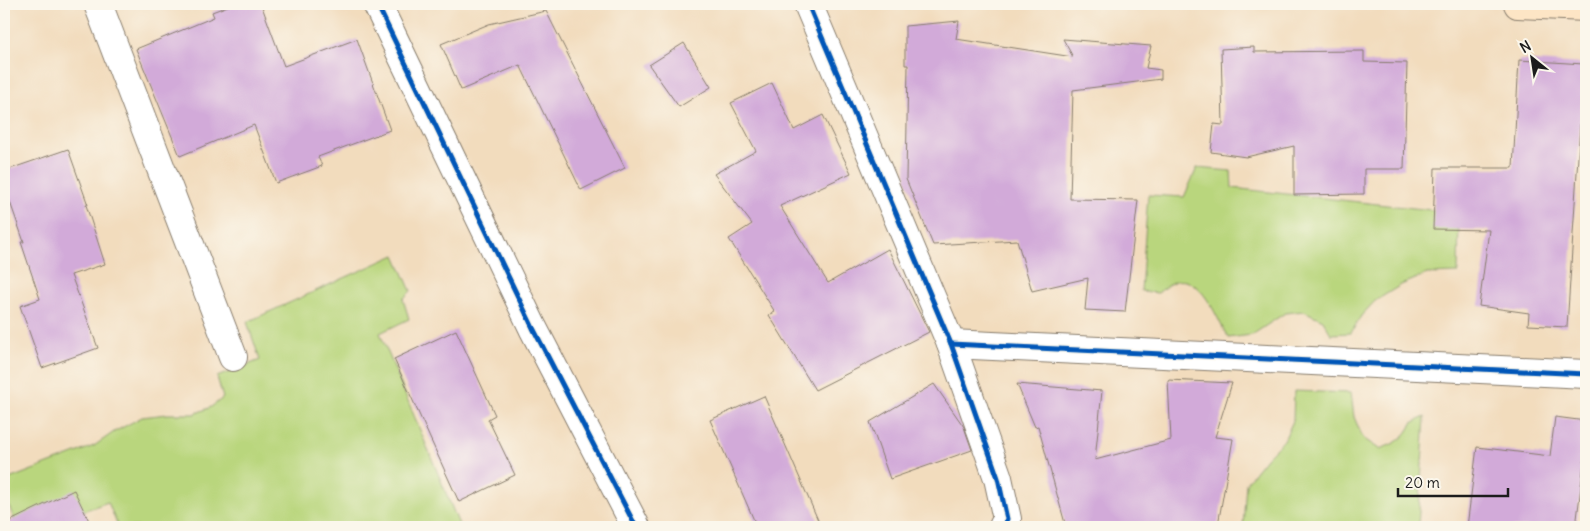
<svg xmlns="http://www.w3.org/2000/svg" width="1590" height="531" font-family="Delius,sans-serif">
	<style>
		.green { fill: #b9d67d; stroke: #6a794c }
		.building { fill: #d2aad9 }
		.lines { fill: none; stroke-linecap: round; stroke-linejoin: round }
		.street-casing { stroke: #877c6c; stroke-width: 30 }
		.secondary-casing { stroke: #877c6c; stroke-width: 30 }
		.street { stroke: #fff; stroke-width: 28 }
		.secondary { stroke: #fde5c5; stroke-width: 28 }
		.cycleway-casing { stroke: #fbf7ec; stroke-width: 8 }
		.cycleway { stroke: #0057b8; stroke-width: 5 }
	</style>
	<rect width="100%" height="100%" fill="#fbf7ec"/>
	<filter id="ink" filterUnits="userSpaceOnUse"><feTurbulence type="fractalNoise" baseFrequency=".02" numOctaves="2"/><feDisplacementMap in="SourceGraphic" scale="10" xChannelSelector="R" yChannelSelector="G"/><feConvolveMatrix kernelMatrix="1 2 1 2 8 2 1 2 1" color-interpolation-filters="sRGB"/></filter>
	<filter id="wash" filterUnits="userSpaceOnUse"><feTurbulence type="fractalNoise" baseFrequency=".0096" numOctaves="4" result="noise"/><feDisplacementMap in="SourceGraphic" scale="20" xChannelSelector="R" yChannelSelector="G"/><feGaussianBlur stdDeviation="1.12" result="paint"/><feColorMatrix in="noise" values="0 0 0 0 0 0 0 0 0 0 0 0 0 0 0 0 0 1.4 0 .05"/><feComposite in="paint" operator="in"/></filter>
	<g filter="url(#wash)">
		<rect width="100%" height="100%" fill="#f2dcbd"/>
		<g class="green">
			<path d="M1197 168 1231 171 1232 188 1459 213 1458 273 1427 274 1401 285 1375 301 1361 316 1351 333 1331 334 1323 320 1304 311 1285 313 1252 335 1228 338C1217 319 1200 269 1171 283 1167 285 1162 290 1158 293L1141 291 1148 195 1184 197Z"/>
			<polygon points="395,255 411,291 403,299 409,319 380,333 460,527 118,527 108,502 38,527 17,527 4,493 4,481 94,446 114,432 142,417 167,414 194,414 211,407 223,398 217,377 260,360 247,322"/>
			<path d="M1294 391 1351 393 1354 417 1363 438 1379 449C1395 444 1406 438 1412 423L1425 417 1418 527H1243L1246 483 1267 457 1284 440 1293 421Z"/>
		</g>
		<g id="blocks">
			<g class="building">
				<polygon points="233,4 261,4 284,66 357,39 390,130 318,157 322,166 276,183 254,125 180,156 136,49 214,17 212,12"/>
				<polygon points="546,11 625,168 581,190 520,65 461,90 441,44 489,24"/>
				<polygon points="959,21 956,39 1073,57 1063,39 1151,46 1146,68 1161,70 1161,79 1073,90 1070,199 1138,200 1125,312 1085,310 1088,278 1032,291 1017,240 933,245 906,179 908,65 905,65 905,26"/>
				<polygon points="684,43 711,87 679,107 649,65"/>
				<polygon points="1254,47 1254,52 1364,51 1364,62 1407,63 1404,169 1364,169 1364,194 1294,195 1294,146 1246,157 1211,152 1214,124 1223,125 1221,49"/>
				<polygon points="1519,60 1584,64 1567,327 1528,325 1529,313 1479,306 1489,230 1433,229 1435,168 1513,168"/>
				<polygon points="772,83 794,130 823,115 851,173 780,206 828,283 888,249 929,332 815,390 769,315 775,312 729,239 752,224 714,174 756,151 731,103"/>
				<polygon points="68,149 88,205 86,205 105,264 71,275 98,348 42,368 20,306 40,299 21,242 24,242 4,185 4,171"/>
				<polygon points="456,330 495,415 488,419 515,475 459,502 394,359"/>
				<polygon points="1168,380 1232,383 1215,437 1233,439 1218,525 1198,527 1066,527 1038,426 1035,427 1017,384 1102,391 1095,460 1171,440"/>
				<polygon points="934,384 964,427 972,450 890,479 870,422"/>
				<polygon points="764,396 821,527 757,527 710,420"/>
				<polygon points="1555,417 1586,421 1586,446 1576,527 1467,527 1477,447 1550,456"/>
				<polygon points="74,490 92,527 4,527 4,524"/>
			</g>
		</g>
	</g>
	<g filter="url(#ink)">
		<use href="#blocks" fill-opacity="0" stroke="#877c6c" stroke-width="1"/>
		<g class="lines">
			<defs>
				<g id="street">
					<polyline points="98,4 233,357"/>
					<polyline points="377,4 533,328 636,527"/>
					<polyline points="808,4 951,344 998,478 1007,519 1003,527"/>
					<polyline points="951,344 1586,374"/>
				</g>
				<polyline id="secondary" points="1518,4 1586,7"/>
			</defs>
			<use href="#street" class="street-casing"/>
			<use href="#secondary" class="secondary-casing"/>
			<use href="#street" class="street"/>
			<use href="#secondary" class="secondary"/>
			<defs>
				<g id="cycleway">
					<polyline points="377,4 533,328 636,527"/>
					<polyline points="808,4 951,344 998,478 1007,519 1003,527"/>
					<polyline points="951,344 1586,374"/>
				</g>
			</defs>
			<use href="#cycleway" class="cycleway-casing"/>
			<use href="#cycleway" class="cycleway"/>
		</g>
	</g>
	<rect width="1590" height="531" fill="none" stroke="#fbf7ec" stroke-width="20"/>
	<g transform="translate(1532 58) rotate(330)" stroke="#fbf7ec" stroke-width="4" paint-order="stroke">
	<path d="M0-4L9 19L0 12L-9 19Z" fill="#1c1c1c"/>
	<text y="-8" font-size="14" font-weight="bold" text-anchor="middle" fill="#1c1c1c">N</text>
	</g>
	<path d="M1398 488v8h110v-8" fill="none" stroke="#1c1c1c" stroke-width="2.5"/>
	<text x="1405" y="488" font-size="15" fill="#1c1c1c" stroke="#fbf7ec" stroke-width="4" paint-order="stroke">20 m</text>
</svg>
